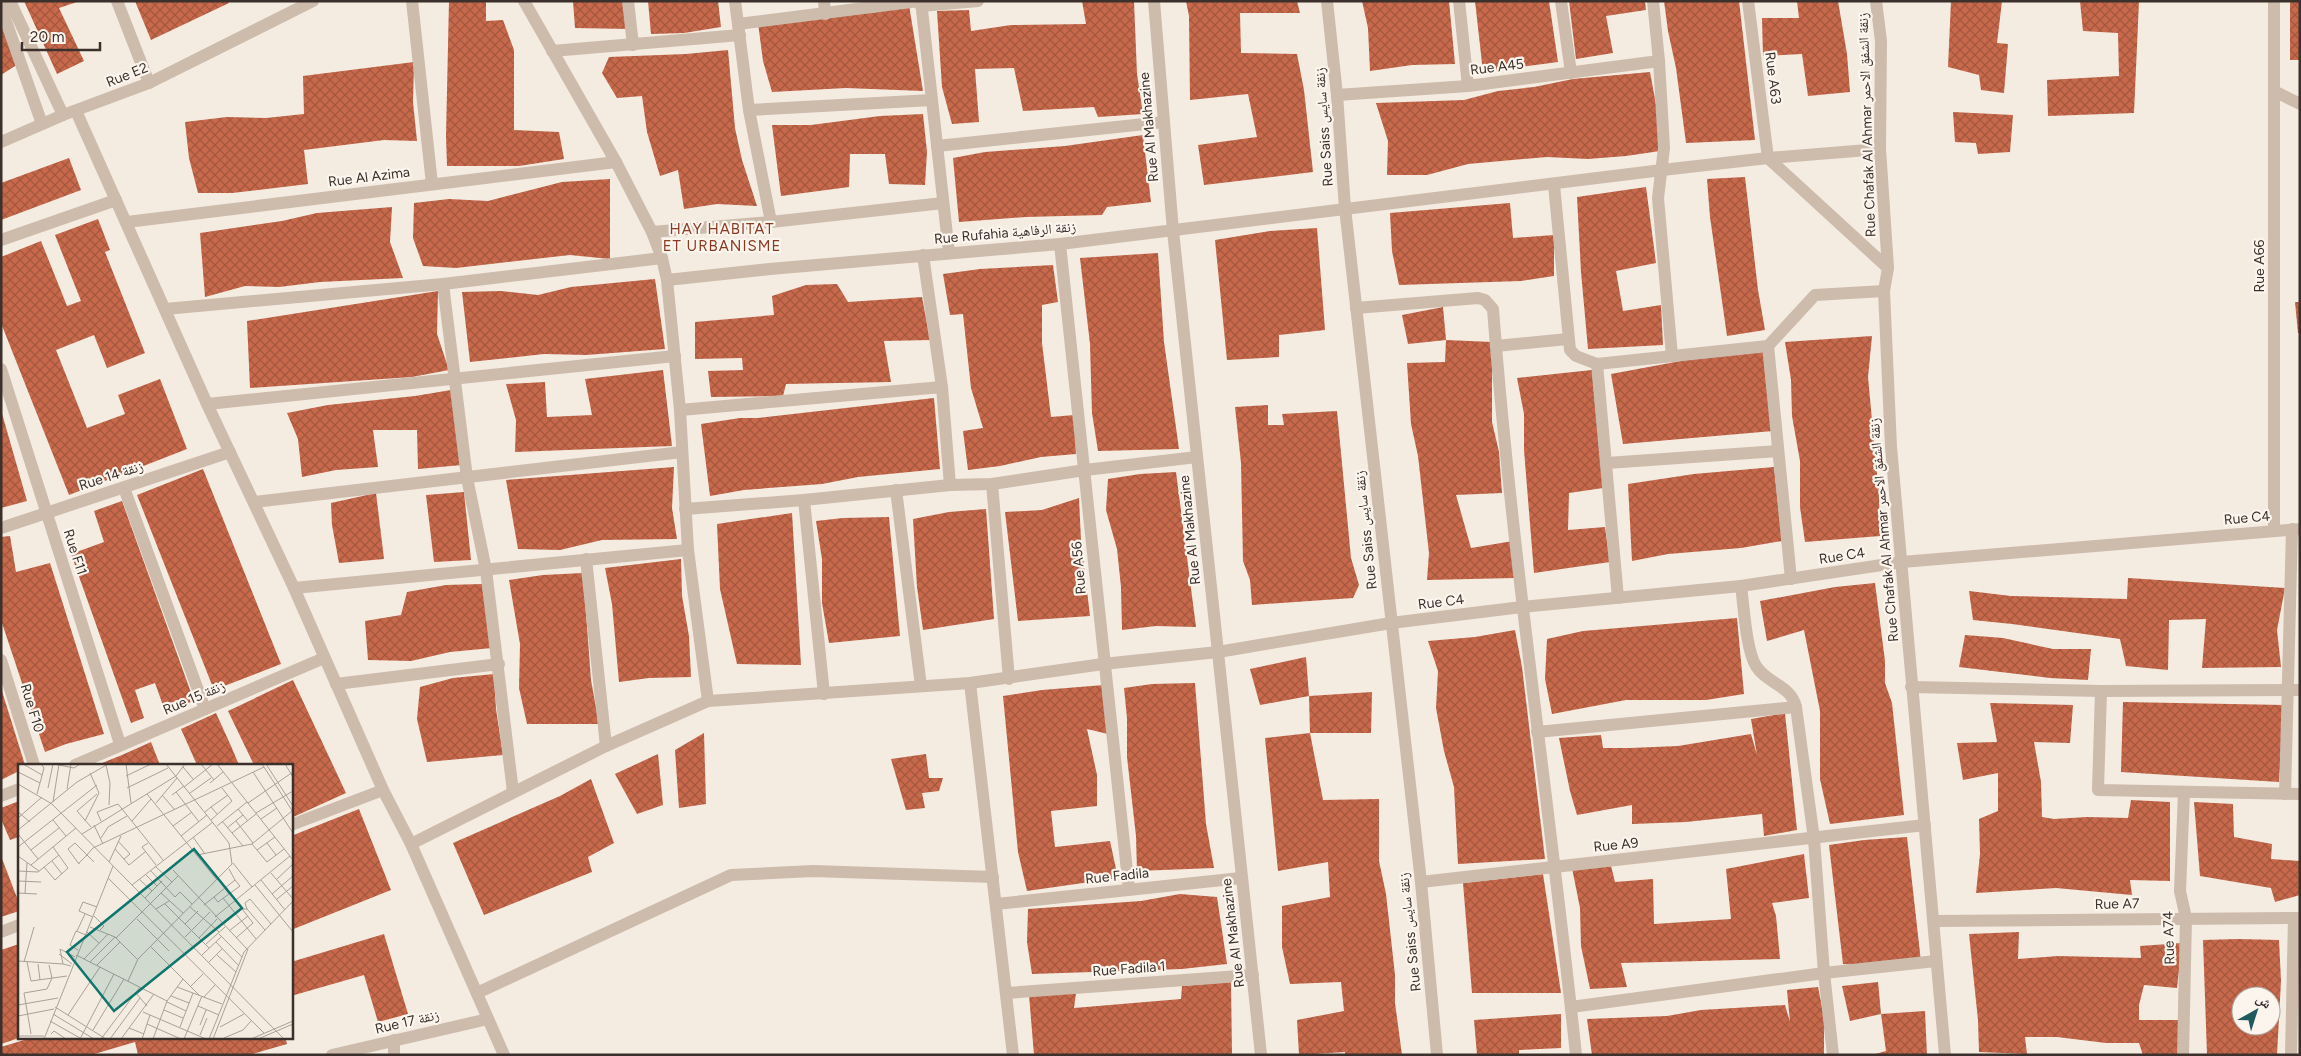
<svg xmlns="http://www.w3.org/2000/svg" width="2301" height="1056" font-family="Figtree,'Noto Naskh Arabic',sans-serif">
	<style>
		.building { fill: url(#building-cross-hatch); fill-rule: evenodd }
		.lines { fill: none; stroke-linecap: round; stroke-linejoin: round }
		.minor { stroke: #cdbbac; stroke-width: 12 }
		.labels { text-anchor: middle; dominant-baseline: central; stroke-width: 4.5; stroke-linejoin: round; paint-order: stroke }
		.street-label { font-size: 14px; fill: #3b302b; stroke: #fbf5ee }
		.neighbourhood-label { font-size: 15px; letter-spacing: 1px; fill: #8c3b22; stroke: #fbf5ee }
		.inset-road { fill: none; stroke: #aaa098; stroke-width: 1 }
		.view { fill: #0f766e; fill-opacity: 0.15; stroke: #0f766e; stroke-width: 2.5 }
		.inset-edge { fill: none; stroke: #3b302b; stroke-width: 2.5 }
	</style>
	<defs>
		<pattern id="building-cross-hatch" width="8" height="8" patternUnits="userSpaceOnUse" patternTransform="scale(1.25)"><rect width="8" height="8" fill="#c8694b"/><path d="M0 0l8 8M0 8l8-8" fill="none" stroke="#a4573f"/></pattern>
	</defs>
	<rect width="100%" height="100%" fill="#f4ebe1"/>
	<g class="building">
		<polygon points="24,1 80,1 59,8 84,61 57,74"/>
		<polygon points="135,1 227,1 229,3 151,40"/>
		<polygon points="449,1 486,1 486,21 503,20 514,50 514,130 559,132 564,159 519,166 447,166 446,136"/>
		<polygon points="573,1 626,1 630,29 575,28"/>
		<polygon points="648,1 718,1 721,27 684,33 651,34"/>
		<polygon points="1082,1 1134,1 1137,74 1143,114 1098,117 1094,107 1023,111 1014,68 975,69 979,122 952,124 942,87 937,11 969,10 971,31 1011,25 1086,24"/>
		<polygon points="1186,1 1297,1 1300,13 1240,13 1241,53 1297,54 1304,90 1313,172 1204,185 1198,145 1257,137 1248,94 1190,100 1189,16"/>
		<polygon points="1362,1 1449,1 1455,64 1412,65 1370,71 1368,28"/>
		<polygon points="1475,1 1549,1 1558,62 1483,72"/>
		<polygon points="1569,1 1645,1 1646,10 1606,16 1613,53 1576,59"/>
		<polygon points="1664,1 1739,1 1755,140 1686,143 1676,68 1668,31"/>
		<polygon points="1797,1 1838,1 1847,54 1850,92 1808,96 1802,54 1763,56 1762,18 1799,18"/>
		<polygon points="1951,1 2002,1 1997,43 2008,44 2004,93 1981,90 1979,75 1948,67"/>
		<polygon points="2080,1 2139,1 2134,113 2048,116 2047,80 2119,76 2118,33 2083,31"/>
		<rect x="2290" y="1" width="10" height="59"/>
		<polygon points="909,5 923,91 846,88 772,92 763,61 758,23 836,13 872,13"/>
		<polygon points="1,22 18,64 1,75"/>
		<polygon points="728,50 735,128 742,160 757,206 717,204 684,209 678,170 660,176 647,132 642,96 617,98 602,73 609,57 686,54"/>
		<polygon points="414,62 413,102 417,141 384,140 304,150 308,184 232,193 198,193 189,158 185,122 227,117 266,118 304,114 303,76"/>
		<polygon points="1650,72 1657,110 1660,151 1626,156 1588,159 1547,157 1468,164 1427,175 1387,175 1388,141 1376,103 1464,100 1498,91 1534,87 1573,79"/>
		<polygon points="1953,112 2013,115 2010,152 1978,154 1976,143 1955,142"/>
		<polygon points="923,114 927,152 925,185 889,184 885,154 850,154 849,187 781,196 772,125 811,125 880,116"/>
		<polygon points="1143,135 1151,202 1107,207 1102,215 1026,217 959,222 953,158 985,152 1065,146"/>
		<polygon points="69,158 81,190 1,220 1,183"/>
		<polygon points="1745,177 1758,290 1765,330 1727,336 1710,217 1707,179"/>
		<polygon points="610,179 610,259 570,255 456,268 423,266 413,238 414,203 449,199 488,201 562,182"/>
		<polygon points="1646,187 1656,263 1616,271 1623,311 1661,305 1663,345 1588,349 1581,272 1577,197"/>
		<polygon points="1510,203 1513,238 1554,235 1554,276 1521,281 1399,285 1392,251 1390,213"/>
		<polygon points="392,207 390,242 403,278 320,282 279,287 245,286 205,297 200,233 282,221 317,213"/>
		<polygon points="98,219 110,250 105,252 145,353 107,368 94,335 56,350 87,428 125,414 118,395 160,379 187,449 69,495 1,323 1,257 41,241 67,306 81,301 55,235"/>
		<polygon points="1317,228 1325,330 1279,335 1279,357 1227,360 1215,240 1270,231"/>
		<polygon points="1158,253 1164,342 1179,449 1098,451 1092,413 1090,344 1080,258"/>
		<polygon points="1053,265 1058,302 1042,305 1042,343 1051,417 1074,415 1076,454 1041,457 1000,466 968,470 963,431 983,428 971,388 963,314 950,315 943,274 980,269"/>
		<polygon points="655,279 665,349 586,355 544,354 470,362 462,292 501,291 538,295 571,287"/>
		<polygon points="837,284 848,302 922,297 930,340 884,341 891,382 786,384 783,396 711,397 708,371 743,370 742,358 695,359 695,322 774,315 772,296 806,285"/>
		<polygon points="438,291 437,334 449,370 412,377 250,388 247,321"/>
		<polygon points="2295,302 2300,302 2300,333 2298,333"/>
		<polygon points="1443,307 1446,340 1408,344 1402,315"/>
		<polygon points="1872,336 1868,377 1879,495 1880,536 1805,542 1800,507 1800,461 1792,416 1791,380 1785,342"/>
		<polygon points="1446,340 1492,342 1492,422 1499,452 1502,493 1456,495 1471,548 1513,541 1514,578 1427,580 1429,553 1418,456 1411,424 1407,363 1445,362"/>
		<polygon points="1766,350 1773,431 1623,444 1611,374 1686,360"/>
		<polygon points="663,370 672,446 515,452 516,420 506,384 545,382 547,417 592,415 585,379"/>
		<polygon points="1592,370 1603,488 1569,493 1568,530 1605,527 1610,562 1534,573 1524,450 1524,414 1517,378"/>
		<polygon points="451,390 462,465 418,469 417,430 373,430 378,467 336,470 302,477 298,439 287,413 328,405 415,396"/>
		<polygon points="934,398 940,469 858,477 822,484 744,490 710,496 701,424 740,418 758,418"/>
		<polygon points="1268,405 1268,425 1284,425 1282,414 1337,411 1351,558 1359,585 1353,598 1252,605 1250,580 1243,561 1241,463 1235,407"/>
		<polygon points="1,410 27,501 1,508"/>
		<polygon points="674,467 672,508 677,539 602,540 560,550 518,549 506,480"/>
		<polygon points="1774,467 1782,541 1741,548 1668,554 1632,561 1628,484 1694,474"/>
		<polygon points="203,469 281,664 214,690 137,495"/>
		<polygon points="1176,472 1196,627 1156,626 1122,630 1121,587 1117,549 1106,510 1108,479 1140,474"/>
		<polygon points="464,492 471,560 434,562 426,495"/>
		<polygon points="376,493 384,559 339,563 332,525 331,503"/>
		<polygon points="1079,498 1081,540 1090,616 1018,621 1005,512 1042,510"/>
		<polygon points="122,501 194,701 165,711 155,683 135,690 144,718 131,723 71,554 104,542 94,511"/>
		<polygon points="986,509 994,619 923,630 917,587 913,519 949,512"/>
		<polygon points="792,513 801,665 737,664 720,589 717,524"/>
		<polygon points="889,517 900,636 829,643 822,603 822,559 816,521 843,518"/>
		<polygon points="10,536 16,572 50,563 104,734 66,744 45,752 1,620 1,537"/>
		<polygon points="681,559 682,596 689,636 691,677 649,678 619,682 612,604 605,568"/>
		<polygon points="583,573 591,680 599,724 527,724 519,688 520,644 509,580 543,575"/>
		<polygon points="2128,578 2285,588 2277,630 2281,667 2202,668 2206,619 2169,620 2168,670 2126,666 2120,639 2012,624 1973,620 1969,591 2011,596 2127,599"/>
		<polygon points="1875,583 1885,661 1885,683 1892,703 1904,815 1830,824 1820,779 1820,711 1804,630 1767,641 1760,601 1835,587"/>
		<polygon points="482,584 492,648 450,652 411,661 368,660 365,621 401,615 407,592 446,585"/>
		<polygon points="1737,618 1744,694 1706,700 1626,700 1552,714 1545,679 1547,639 1583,631"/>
		<polygon points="1515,630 1522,667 1545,859 1458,864 1454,787 1444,751 1436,708 1438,671 1428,641 1475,637"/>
		<polygon points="1965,635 2003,638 2053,649 2091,649 2088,680 2050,678 1959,667"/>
		<polygon points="1306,657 1309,696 1260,705 1250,669"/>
		<polygon points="494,674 496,709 503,755 427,762 417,719 420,687 453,678"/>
		<polygon points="293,680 346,793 291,818 291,765 254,765 228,711"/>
		<polygon points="1195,683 1206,824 1214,868 1137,871 1136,836 1127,757 1127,718 1124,688 1152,684"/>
		<polygon points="1104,685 1108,734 1087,729 1097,775 1097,806 1051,811 1055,847 1110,841 1118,878 1027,891 1018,852 1003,696 1042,690"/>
		<polygon points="1,688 25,765 19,765 19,771 1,780"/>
		<polygon points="1372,692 1371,733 1310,733 1309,696"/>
		<polygon points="2123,702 2284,705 2279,782 2121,772"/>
		<polygon points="1990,703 2073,705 2070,743 2034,742 2041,782 2042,817 2054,819 2087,817 2128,818 2131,800 2170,802 2170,881 2130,880 2132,895 2056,888 1976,893 1980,854 1979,819 1998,811 1998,773 1963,780 1957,743 1997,742"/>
		<polygon points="216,713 231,746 239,765 197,765 181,729"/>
		<polygon points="1785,713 1797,830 1764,836 1762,814 1686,822 1632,824 1632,805 1577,815 1570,791 1559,738 1601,735 1603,748 1630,748 1678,746 1751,734 1757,755 1751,719"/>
		<polygon points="704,733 706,804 679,808 675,750"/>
		<polygon points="1310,733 1323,800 1379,799 1379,861 1386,894 1395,975 1395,1003 1402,1055 1345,1055 1345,1052 1299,1055 1297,1020 1344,1011 1341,982 1290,984 1282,947 1282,906 1330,897 1328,862 1278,871 1265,738"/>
		<polygon points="151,742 160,765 97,765 122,755"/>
		<polygon points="658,754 663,805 637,814 615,774"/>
		<polygon points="926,754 929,778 943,778 939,791 922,793 925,808 906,810 891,759"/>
		<polygon points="591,779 614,843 588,857 592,872 484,915 453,843 560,796"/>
		<polygon points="19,801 19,837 10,840 1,819 1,808"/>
		<polygon points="2194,802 2233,804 2234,837 2272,844 2271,859 2300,861 2300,895 2275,902 2271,888 2200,876"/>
		<polygon points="359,809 391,890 291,930 291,836"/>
		<polygon points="1907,837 1921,962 1880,966 1843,964 1829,845 1864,840"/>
		<polygon points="1804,854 1809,898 1772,903 1776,916 1780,959 1621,963 1627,987 1590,989 1581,946 1580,908 1572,868 1611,866 1615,882 1653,879 1654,924 1731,919 1726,869"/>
		<polygon points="1,856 19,903 19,911 1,917"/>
		<polygon points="1543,874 1561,993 1472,993 1463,883"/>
		<polygon points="1180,894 1217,897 1227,964 1182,969 1032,974 1027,942 1028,909 1141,901"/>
		<polygon points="2019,932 2018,959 2058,956 2141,958 2140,946 2182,943 2177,988 2144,985 2139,1005 2139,1020 2181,1020 2180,1055 2143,1055 2139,1043 2106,1043 2057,1037 2025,1037 2027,1054 1979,1052 1978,1020 1969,934"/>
		<polygon points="384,934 408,1014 378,1022 364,975 291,996 291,962"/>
		<path d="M2238 939 2279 940 2281 981 2277 1055H2207L2203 940ZM2241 996H2271V1026H2241Z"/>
		<polygon points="19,944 19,1038 1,1044 1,950"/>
		<polygon points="1231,982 1232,1055 1034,1055 1029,995 1076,993 1074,1008 1181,999 1182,986"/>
		<polygon points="1878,982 1881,1014 1850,1021 1842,986"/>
		<polygon points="1818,987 1824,1017 1824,1055 1592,1055 1587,1019 1667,1016 1701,1010 1785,1005 1790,1022 1787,990"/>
		<polygon points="1925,1011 1927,1055 1872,1055 1886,1051 1881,1014"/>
		<polygon points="1561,1014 1561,1048 1519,1050 1519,1055 1477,1055 1474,1020"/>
		<polygon points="34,1037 285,1037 287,1044 249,1055 138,1055 135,1042 91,1055 1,1055 1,1047"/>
	</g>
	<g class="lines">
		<g class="minor">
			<polyline points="10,1 63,115"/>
			<polyline points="117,1 149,83"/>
			<polyline points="412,1 432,184"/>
			<polyline points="524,1 616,162 652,232 662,258 667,280 680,410 688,550 708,701"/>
			<polyline points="628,1 633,45"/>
			<polyline points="735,1 749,110 771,222"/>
			<polyline points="824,1 825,14"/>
			<polyline points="921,1 949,253"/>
			<polyline points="1154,1 1173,231 1261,1055"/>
			<polyline points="1327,1 1337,95 1345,208 1421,882 1437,1055"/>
			<polyline points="1459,1 1468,86"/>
			<polyline points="1561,1 1571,73"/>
			<polyline points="1653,1 1659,61 1664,148 1658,198 1672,356"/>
			<polyline points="1748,1 1768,158 1888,268"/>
			<polyline points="1876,1 1881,41 1880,149 1888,268 1884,291 1891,447 1945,1055"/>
			<polyline points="921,6 978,1"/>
			<polyline points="1,7 42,124"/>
			<polyline points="738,24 919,1"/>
			<polyline points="552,51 740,35"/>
			<polyline points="2274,91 2300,104"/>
			<polyline points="1337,95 1468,86 1659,61"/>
			<polyline points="749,110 932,100"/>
			<polyline points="76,111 207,404 294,588 383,790 411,844 504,1055"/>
			<polyline points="1,142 63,115 149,83 313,1"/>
			<polyline points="937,146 1164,122"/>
			<polyline points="1554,185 1570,350 1576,356 1597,364 1768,346 1815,295 1884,291"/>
			<polyline points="127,222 616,162"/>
			<polyline points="652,232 771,222 943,203"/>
			<polyline points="1,240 116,200"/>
			<polyline points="1060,244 1129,890"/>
			<polyline points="923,255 942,387"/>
			<polyline points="667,280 770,269 1060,244 1662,170 1768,158 1880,149"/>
			<polyline points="443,284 467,478 486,570 513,792"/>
			<path d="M1356 308 1478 298 1485 300 1493 309C1512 559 1550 806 1576 1055"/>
			<polyline points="165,309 443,284 662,258"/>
			<polyline points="1496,346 1568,339"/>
			<polyline points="1768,346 1791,579"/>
			<polyline points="1597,364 1618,598"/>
			<polyline points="1,369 120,744"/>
			<polyline points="207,404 675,356"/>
			<polyline points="680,410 942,387 950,485"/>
			<polyline points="1607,463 1778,451"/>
			<polyline points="992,484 1009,679"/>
			<polyline points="124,488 205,709"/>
			<polyline points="896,490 921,686"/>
			<polyline points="804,500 824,694"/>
			<polyline points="254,502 682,452"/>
			<polyline points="685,509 804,500 950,485 992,484 1085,470 1197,457"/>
			<polyline points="1,528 230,452"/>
			<polyline points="2274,531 2274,1"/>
			<polyline points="586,559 606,746"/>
			<path d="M1741 586C1744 607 1746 650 1756 666 1767 684 1791 685 1796 707L1814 839 1824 973 1833 1055"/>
			<polyline points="294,588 688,550"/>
			<polyline points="1,660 34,765"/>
			<polyline points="970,683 1013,1055"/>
			<polyline points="336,684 499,664"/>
			<polyline points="1911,687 2101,691 2300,690"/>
			<polyline points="2101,691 2098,790 2300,794"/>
			<polyline points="1537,732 1796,707"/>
			<polyline points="75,765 324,658"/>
			<polyline points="2285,794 2292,529"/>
			<polyline points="1,796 19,789"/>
			<polyline points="291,825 383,790"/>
			<polyline points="411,844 606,746 708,701 970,683 1103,664 1218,652 1391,623 1522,607 1741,586 1902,562 2300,529"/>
			<polyline points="1421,882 1925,825"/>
			<polyline points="996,904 1241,878"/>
			<polyline points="1934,921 2300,918"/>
			<polyline points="1,932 19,925"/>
			<polyline points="477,993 731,875 813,871 993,877"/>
			<polyline points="1007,993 1253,975"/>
			<polyline points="1571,1007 1824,973 1936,961"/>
			<polyline points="332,1055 488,1019"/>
			<polyline points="394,1055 394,1040"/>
			<polyline points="2183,1055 2186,918 2180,891 2184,792"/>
			<polyline points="2291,1055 2294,918"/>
		</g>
	</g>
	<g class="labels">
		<g class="street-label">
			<text transform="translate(1497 67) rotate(-7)">Rue A45</text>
			<text transform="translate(127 75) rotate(-22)">Rue E2</text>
			<text transform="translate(1773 78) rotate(83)">Rue A63</text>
			<text transform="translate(1867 125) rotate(-92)">Rue Chafak Al Ahmar زنقة الشفق الاحمر</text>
			<text transform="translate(1149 127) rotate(-95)">Rue Al Makhazine</text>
			<text transform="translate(1324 127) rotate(-94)">Rue Saiss زنقة سايس</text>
			<text transform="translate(369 177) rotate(-7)">Rue Al Azima</text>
			<text transform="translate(1005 233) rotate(-5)">Rue Rufahia زنقة الرفاهية</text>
			<text transform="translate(2259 266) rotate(-90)">Rue A66</text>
			<text transform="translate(111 476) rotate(-18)">Rue 14 زنقة</text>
			<text transform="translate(2247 518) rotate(-5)">Rue C4</text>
			<text transform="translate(1190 530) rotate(-96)">Rue Al Makhazine</text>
			<text transform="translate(1366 530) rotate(-96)">Rue Saiss زنقة سايس</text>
			<text transform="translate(1884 530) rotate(-95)">Rue Chafak Al Ahmar زنقة الشفق الاحمر</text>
			<text transform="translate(75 552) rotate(72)">Rue F11</text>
			<text transform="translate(1842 556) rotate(-9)">Rue C4</text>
			<text transform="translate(1079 568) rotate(-95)">Rue A56</text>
			<text transform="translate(1441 602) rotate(-7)">Rue C4</text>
			<text transform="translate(194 698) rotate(-23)">Rue 15 زنقة</text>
			<text transform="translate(32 708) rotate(73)">Rue F10</text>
			<text transform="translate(1616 845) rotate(-6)">Rue A9</text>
			<text transform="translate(1117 876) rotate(-6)">Rue Fadila</text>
			<text transform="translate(2117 904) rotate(-1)">Rue A7</text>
			<text transform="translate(1410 932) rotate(-96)">Rue Saiss زنقة سايس</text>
			<text transform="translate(1233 933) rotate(-97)">Rue Al Makhazine</text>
			<text transform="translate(2169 938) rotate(-92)">Rue A74</text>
			<text transform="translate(1129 969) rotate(-4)">Rue Fadila 1</text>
			<text transform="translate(407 1022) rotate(-13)">Rue 17 زنقة</text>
		</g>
		<g class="neighbourhood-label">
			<text x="722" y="229">HAY HABITAT<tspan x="722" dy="17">ET URBANISME</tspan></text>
		</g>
	</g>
	<g transform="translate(18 764)">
		<rect width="275" height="275" fill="#f4ebe1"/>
		<path class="inset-road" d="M5 0 24 11M36 0 56 4 62 0M108 0 113 39M183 0 196 16M199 0 275 96M244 0 275 48M248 0 275 42M267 0 275 13M88 1 92 19 91 41M165 3 175 15M0 8 22 19M235 8 275 69M108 12 133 0M192 19 205 8M0 20 34 40 266 275M166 23 195 0M30 24 35 0M109 24 150 4M49 25 53 0M158 28 181 58M172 29 193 14M19 30 26 4 23 0M129 30 199 116M144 31 157 46M154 31 166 22M35 38 41 0M138 39 159 14M230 39 275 8M193 43 210 31M220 45 230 57M0 48 12 58M187 48 193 43 199 50M238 49 275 27M0 54 24 33M243 55 259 44M35 56 48 72M193 56 214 37 204 24M67 57 81 29 72 9M83 57 79 48 100 40 145 96M114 57 133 35M204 57 225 82M218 57 235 79M76 61 85 80M155 62 174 48M199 62 229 38M73 63 59 47 79 30M209 64 225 51M0 66 59 18 90 0M214 69 238 50M0 70 20 95M64 70 158 12 167 0M163 72 189 51M175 73 187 90M83 74 90 63 109 52M100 77 112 90 106 95M130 79 124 83 138 101M249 79 258 91M234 80 249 98 266 85M0 83 79 21M97 85 111 101 127 88M13 86 41 64M239 86 257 73M179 91 234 80 274 47M0 92 21 107M34 97 44 110M76 98 57 79 50 85 61 100V99L69 91 74 85 75 84 246 3M91 98 103 72M215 99 234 123M13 101 58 64M137 102 154 118M26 103 37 116 50 104 35 83M132 106 157 133M155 106 229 185M0 107 20 108 41 91M253 109 275 135M127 110 139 122M90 114 246 269M121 115 134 127M200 115 211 130M259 115 275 100M243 116 267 146M0 117 23 118M114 121 195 58M237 121 275 168M0 129 19 130M7 129 9 99M143 129 165 149M254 130 275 112M157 133 162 128 174 140M196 133 200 138 222 122 217 116M127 134 144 117M205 134 238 175M259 135 275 122M217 136 235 159 218 174M147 140 191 184M186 141 217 116 211 105M172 143 201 168M138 145 151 137M229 145 227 139 232 135 253 160M76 152 86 162 82 166M75 153 61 147 65 138 79 143M197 153 272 92M119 155 151 187M167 160 180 147M205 160 224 145H229L247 166M72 163 97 173 119 195M59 167 67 150M211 167 230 152M69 168 81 179M201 170 224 193M167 173 192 148M98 174 160 112M181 174 199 155M198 178 221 202M188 180 207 163M133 183 181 231M60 186 52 181 58 167 68 171M41 190 54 200M58 191 149 237M184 191 203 173M199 191 218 208M66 195 90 170M0 197 45 200M6 198 16 163M9 198 13 217 49 212M72 198 97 173M191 198 204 185M20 200 22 216M79 201 102 178M53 202 45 200 42 185 57 193M110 217 120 195 214 100 211 79 148 0M173 222 185 210M159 223 204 240M117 228 129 242M153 232 171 239M186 233 197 221M149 238 168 247M0 241 40 234M180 242 201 251M37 243 88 275M146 246 165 254M125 248 188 275M35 250 76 275M50 251 82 203M0 252 36 245M32 257 62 274M129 260 163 275M182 261 188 246M162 263 175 229M202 263 226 250M111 264 126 270M75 266 106 215M13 270 6 229 29 225 34 214 31 201M33 270 36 267 48 275M182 271 189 254M0 272H26M206 274 225 266 233 257M26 275 95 102M62 275 96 210M83 275 122 223M92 275 122 234M103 275 136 230M124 275 132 251M135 275 149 237 165 215M166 275 184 232M191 275 226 188 275 137M195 275 230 185M233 275 275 257M240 275 275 260"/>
		<path class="view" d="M176 85 224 144 96 247 49 188Z"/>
		<rect width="275" height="275" class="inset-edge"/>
	</g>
	<rect width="2301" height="1056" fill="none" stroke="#3b302b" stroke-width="5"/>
	<g transform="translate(2256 1011) rotate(39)"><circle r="24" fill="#fbf5ee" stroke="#aea6a0"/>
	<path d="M0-4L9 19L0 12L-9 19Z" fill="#1f5a5e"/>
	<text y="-8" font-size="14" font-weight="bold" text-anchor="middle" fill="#3b302b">ش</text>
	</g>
	<path d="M22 42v8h78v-8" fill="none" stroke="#3b302b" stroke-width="2.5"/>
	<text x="30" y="42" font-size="15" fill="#3b302b" stroke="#fbf5ee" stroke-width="4" paint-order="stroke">20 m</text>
</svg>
